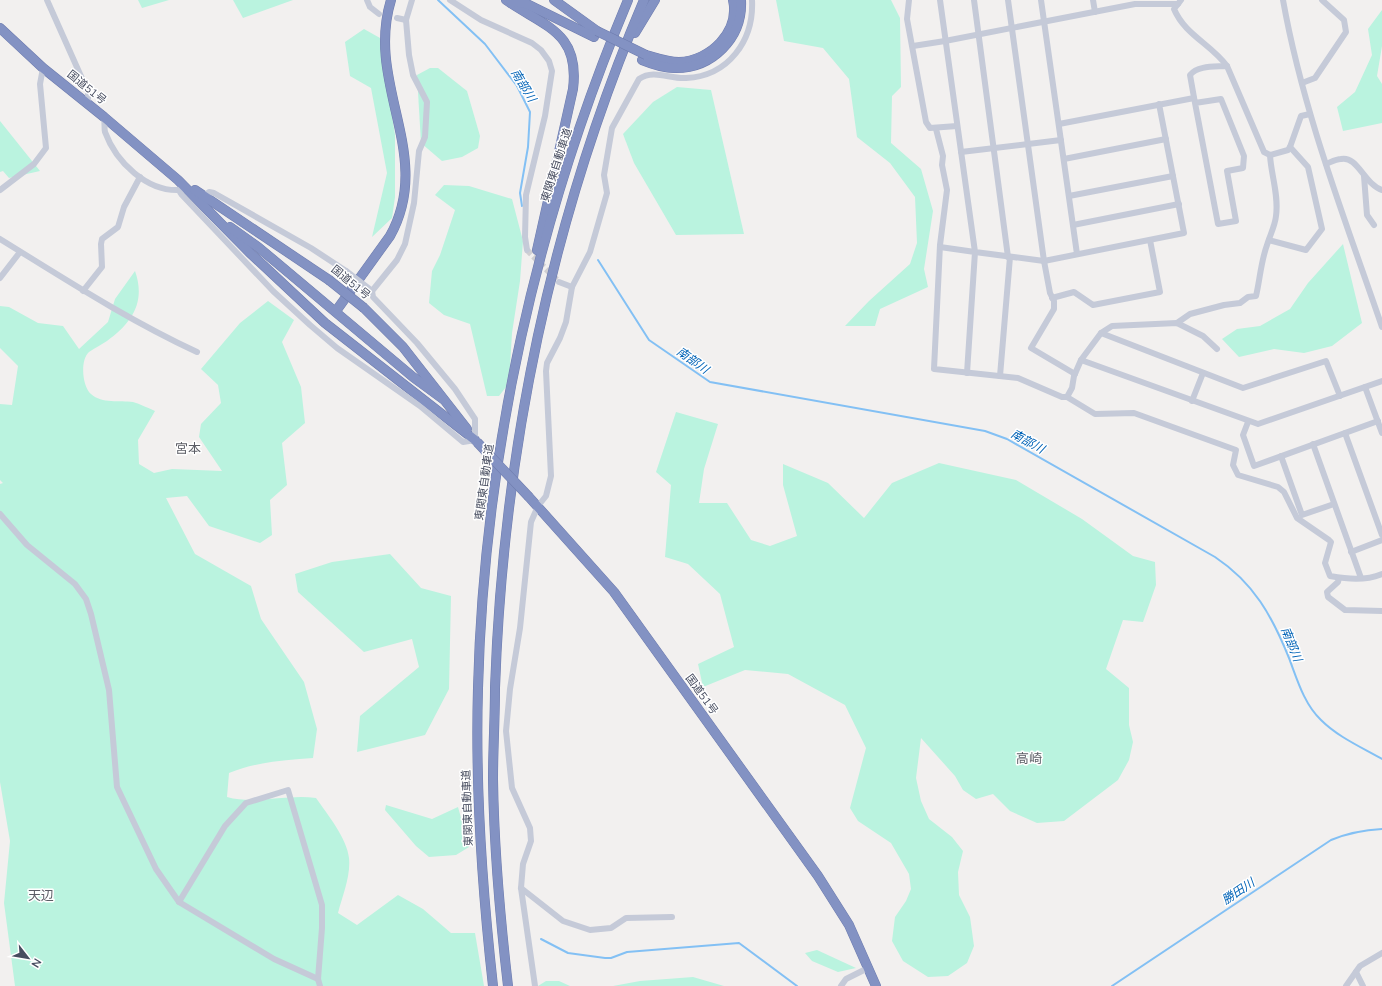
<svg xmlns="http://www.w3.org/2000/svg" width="1382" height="986" font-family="Mulish,'Noto Sans JP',sans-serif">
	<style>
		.green { fill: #baf3df }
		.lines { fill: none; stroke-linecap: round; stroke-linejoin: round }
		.stream { stroke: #83c0f4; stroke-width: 2 }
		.minor-tunnel { stroke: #d0cfd2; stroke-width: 6; stroke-dasharray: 6 3; stroke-linecap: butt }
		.highway-casing { stroke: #6e7cae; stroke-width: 10 }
		.minor { stroke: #c5cad8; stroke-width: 6 }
		.highway { stroke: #8392c3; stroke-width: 9 }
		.highway-bridge-casing { stroke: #6e7cae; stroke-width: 10; stroke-linecap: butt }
		.minor-bridge { stroke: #c5cad8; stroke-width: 6 }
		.highway-bridge { stroke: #8392c3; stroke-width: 9 }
		.labels { text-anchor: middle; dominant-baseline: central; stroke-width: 3; stroke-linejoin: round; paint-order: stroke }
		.street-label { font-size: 11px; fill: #464c5f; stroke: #fff }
		.water-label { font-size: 12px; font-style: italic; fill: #0063b7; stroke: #fff }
		.quarter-label { font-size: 13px; fill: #5b5d65; stroke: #fff }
	</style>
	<rect width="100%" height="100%" fill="#f2f0ef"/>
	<g class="green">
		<polygon points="138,0 169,0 142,8"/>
		<polygon points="233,0 293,0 243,18"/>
		<polygon points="776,0 891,0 900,18 901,87 892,96 891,143 921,169 933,211 924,269 928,287 880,309 875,326 845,326 869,301 910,264 917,243 915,197 890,163 857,137 849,79 823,48 784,41"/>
		<polygon points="1382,10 1382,46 1377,76 1382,84 1382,123 1343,131 1337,107 1355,92 1372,55 1368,29"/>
		<polygon points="364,29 380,38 395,135 395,197 392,218 372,237 387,173 371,88 350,76 345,42"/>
		<polygon points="430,68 438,68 467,91 480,136 478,148 462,157 442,161 421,143 417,75"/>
		<polygon points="677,87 711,90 744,234 676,235 634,163 623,134 653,102"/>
		<polygon points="0,121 40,171 9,178 3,171 0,172"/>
		<polygon points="444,185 469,186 512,199 523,241 520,281 512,333 510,367 506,387 499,396 487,396 470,324 444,315 429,303 432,271 440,255 455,210 435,195"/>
		<polygon points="1343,244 1362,323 1332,346 1304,353 1274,349 1239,357 1222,339 1237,329 1260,326 1290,309 1308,283"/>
		<path d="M135 271C146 302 132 323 107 341 102 344 95 348 89 352 80 360 82 386 91 394 102 404 120 400 133 402 140 404 148 408 155 411L138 440 139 464 154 473 172 469 222 471 199 437 201 424 221 403 218 385 201 369 240 323 268 301 294 320 282 342 301 387 305 423 282 443 287 485 270 500 272 535 260 543 209 526 187 496 166 498 195 554 251 586 261 619 304 682 317 729 313 758C284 760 256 762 229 773L227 797C255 805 286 794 316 798 327 814 347 838 349 858 351 876 342 897 338 913L357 925 398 895 423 909 451 933H475L484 986H15L4 903 10 841 0 782V484L3 483 0 480V404L12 405 18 366 0 348V306L9 307 38 323 63 326 79 349 108 322 115 299Z"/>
		<polygon points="676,412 718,424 704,469 699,503 727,503 751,540 770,546 797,536 783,485 783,464 828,483 864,518 892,483 939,463 1016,480 1082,519 1133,556 1155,562 1156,585 1143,622 1123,620 1106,669 1129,688 1129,725 1133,742 1129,760 1118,780 1064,821 1037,823 1010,811 993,794 976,799 963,790 955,776 921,738 916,778 921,801 929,819 952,837 963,851 958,872 959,895 970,917 974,946 967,963 948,976 928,977 903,961 892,941 895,917 906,901 911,889 909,874 891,843 858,821 850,808 866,748 845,705 788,674 745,670 703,687 698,664 734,647 720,594 688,564 665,557 671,485 656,472"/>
		<polygon points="390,554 421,588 451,596 449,689 425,735 357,752 360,716 419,667 412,639 364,652 298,592 295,574 332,562"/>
		<polygon points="386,805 432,819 458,807 469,847 456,855 429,857 416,846 385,810"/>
		<polygon points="817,950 856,968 838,972 812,961 805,953"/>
		<polygon points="693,977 724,986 613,986 640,981"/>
		<polygon points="546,981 559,981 570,986 538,986"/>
	</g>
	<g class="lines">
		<g class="stream">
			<polyline points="438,0 485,44 517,86 530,112 528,147 520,193 522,206"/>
			<path d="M598 260 649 340 710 382 985 431 1007 439 1215 557C1254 583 1272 616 1289 658 1297 679 1304 704 1321 720 1338 737 1361 747 1382 759"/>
			<polyline points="541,939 568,953 605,958 611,958 627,952 739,943 797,986"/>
			<path d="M1112 986 1331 840C1348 833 1363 830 1382 829"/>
		</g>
		<polyline class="minor-tunnel" points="527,250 559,282"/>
		<defs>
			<g id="highway">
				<path d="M506 0C545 27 580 32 573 89L537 250"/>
				<polyline points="554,0 597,31"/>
				<polyline points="511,1 527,4 594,37"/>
				<polyline points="0,28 43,68 104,117 178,180 249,252 325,323 475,440"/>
				<polyline points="635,33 655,0"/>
				<path d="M646 55C657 58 667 62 679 62 710 61 740 32 733 0"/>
				<path d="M642 60C652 64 663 68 674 68 712 69 743 38 741 0"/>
				<polyline points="195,190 329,280"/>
				<polyline points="230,227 258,247 413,377 443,399"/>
				<polyline points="364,308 403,347 467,429"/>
				<path d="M336 311 390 236C435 155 365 85 391 0"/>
				<polyline points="529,497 614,592 818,876 849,925 876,986"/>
				<path d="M493 986C482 887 475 788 478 688 484 453 537 217 628 0"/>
				<path d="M508 986C500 917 494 848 493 779 493 749 495 718 495 688 503 452 551 218 644 0"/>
			</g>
		</defs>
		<use href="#highway" class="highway-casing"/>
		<g class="minor">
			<polyline points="47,0 88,92 88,103"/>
			<polyline points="367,0 370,7 379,14"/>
			<polyline points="450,0 481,20 532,43 541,50 549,61 552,71 545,116 526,195 525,237 527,250"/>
			<polyline points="909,0 907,19 926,122 930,128 957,126"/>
			<polyline points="940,0 975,252 1044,261 1184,233 1159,104"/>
			<polyline points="974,0 1008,257"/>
			<polyline points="1008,0 1044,261 1050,293 1054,301 1054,309 1031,348 1075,374"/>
			<polyline points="1041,0 1077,254"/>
			<polyline points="1093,0 1095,12"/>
			<path d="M1283 0C1303 112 1345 219 1382 327"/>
			<path d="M1178 4 1174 9C1185 35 1211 44 1227 66L1264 152 1270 155 1288 150 1290 147"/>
			<polyline points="397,18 406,20"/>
			<polyline points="913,46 945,41 1135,4 1178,4 1181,0"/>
			<polyline points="1302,83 1315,78 1346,32 1344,20 1322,0"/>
			<path d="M1195 103 1221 99 1244 156 1243 168 1227 171 1236 221 1218 224 1195 103 1190 75C1198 65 1215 67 1227 66"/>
			<path d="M104 117C105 122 104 128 105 132 116 162 147 192 180 190"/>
			<polyline points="1059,124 1194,98"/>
			<polyline points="936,129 943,156 942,165 947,190 940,245 934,369 1018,378 1062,397 1067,397"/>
			<polyline points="961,152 1061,140"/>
			<polyline points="1064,159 1166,139"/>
			<path d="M1326 164C1331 162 1336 159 1341 159 1357 155 1365 185 1382 190"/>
			<polyline points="1364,176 1367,215 1374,225"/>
			<polyline points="182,185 180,192 182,195 273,291 310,325 337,348 420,406 463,442 475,440 475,419 455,389 417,343 373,297 372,291 397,260 405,244 414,203 419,151 425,137 427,102 413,75 409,55 406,20 412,0"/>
			<polyline points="0,190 34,164 46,148 40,84 43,68"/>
			<polyline points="1069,196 1173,176"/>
			<polyline points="203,197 209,192 214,193 311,248 346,271"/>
			<polyline points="1073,225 1179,204"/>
			<path d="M0 239C65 279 128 320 197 352"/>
			<polyline points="1269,240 1306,250 1322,229 1308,167 1290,147 1301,116 1310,114"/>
			<polyline points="940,247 975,252 967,373"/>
			<polyline points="0,278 20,252"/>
			<polyline points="559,282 572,287"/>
			<polyline points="83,291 102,267 101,244 102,239 118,227 124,207 140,177"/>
			<polyline points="1052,298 1074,292 1093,305 1160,292 1150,240"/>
			<path d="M1177 323 1190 314 1224 305 1240 303 1248 297 1256 296C1260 279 1261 261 1267 245 1270 235 1275 226 1276 216 1279 195 1271 175 1270 155"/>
			<polyline points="1101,333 1243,388 1326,361 1340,396"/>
			<path d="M1217 349 1203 336 1177 323 1112 326 1101 333 1081 360 1074 376 1072 388 1067 397 1095 414 1134 413 1236 450 1233 465 1238 475 1278 487 1284 492 1297 518 1329 540 1331 542 1325 563 1330 576C1347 579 1365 581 1382 574"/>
			<polyline points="1081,360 1258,424 1382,381"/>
			<polyline points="1000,376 1010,257"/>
			<polyline points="1365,387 1382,433"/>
			<polyline points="1192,401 1203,373"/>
			<polyline points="1248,422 1243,435 1254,466 1378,421"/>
			<polyline points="1345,433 1382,535"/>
			<polyline points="1313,444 1361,578"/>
			<polyline points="1281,456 1302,515 1334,504"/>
			<polyline points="0,514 27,545 75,584 86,599 91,614 109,690 117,787 156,869 179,902 274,959 318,979"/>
			<polyline points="1351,552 1382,540"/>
			<polyline points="1339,578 1338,582 1327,592 1328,597 1345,610 1382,611"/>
			<polyline points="521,888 563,921 590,930 611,928 626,918 672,917"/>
			<polyline points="179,902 225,826 246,803 288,790 322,905 322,928 318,979 320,986"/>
			<polyline points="1356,972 1363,986"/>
			<path d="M535 986 521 888 523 864 531 841 530 828 512 788 506 731 510 689 520 628 531 522 538 506 546 496 551 476 546 371 547 363 560 338 566 322 572 287 590 252 607 193 604 175 612 128 639 79C654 69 669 79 686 78 729 76 754 40 752 0"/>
			<polyline points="841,986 846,979 868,968"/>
			<polyline points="1346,986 1360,966 1382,953"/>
		</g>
		<use href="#highway" class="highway"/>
		<defs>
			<g id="highway-bridge">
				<polyline points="597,31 646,55"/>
				<polyline points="329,280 364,308"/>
				<polyline points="477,442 529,497"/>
			</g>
		</defs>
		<use href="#highway-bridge" class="highway-bridge-casing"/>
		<polyline class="minor-bridge" points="346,271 372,291"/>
		<use href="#highway-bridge" class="highway-bridge"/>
	</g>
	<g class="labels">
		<g class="street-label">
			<text transform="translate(87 87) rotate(39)">国道51号</text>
			<text transform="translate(556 165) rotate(-72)">東関東自動車道</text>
			<text transform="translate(351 282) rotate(39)">国道51号</text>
			<text transform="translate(484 482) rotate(-82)">東関東自動車道</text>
			<text transform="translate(702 694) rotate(54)">国道51号</text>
			<text transform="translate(467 808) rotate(-92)">東関東自動車道</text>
		</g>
		<g class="water-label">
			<text transform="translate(524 85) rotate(59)">南部川</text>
			<text transform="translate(693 360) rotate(35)">南部川</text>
			<text transform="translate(1028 441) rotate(29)">南部川</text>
			<text transform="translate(1292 644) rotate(68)">南部川</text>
			<text transform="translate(1238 891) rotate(-34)">勝田川</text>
		</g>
		<g class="quarter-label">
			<text x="188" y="448">宮本</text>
			<text x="1029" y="758">高崎</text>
			<text x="41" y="895">天辺</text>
		</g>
	</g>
	<g transform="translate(28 958) rotate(121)" stroke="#ffffff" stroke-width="3" paint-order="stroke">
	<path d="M0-3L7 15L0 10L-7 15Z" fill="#464c5f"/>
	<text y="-6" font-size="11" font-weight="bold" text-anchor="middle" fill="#464c5f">N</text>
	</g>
</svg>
